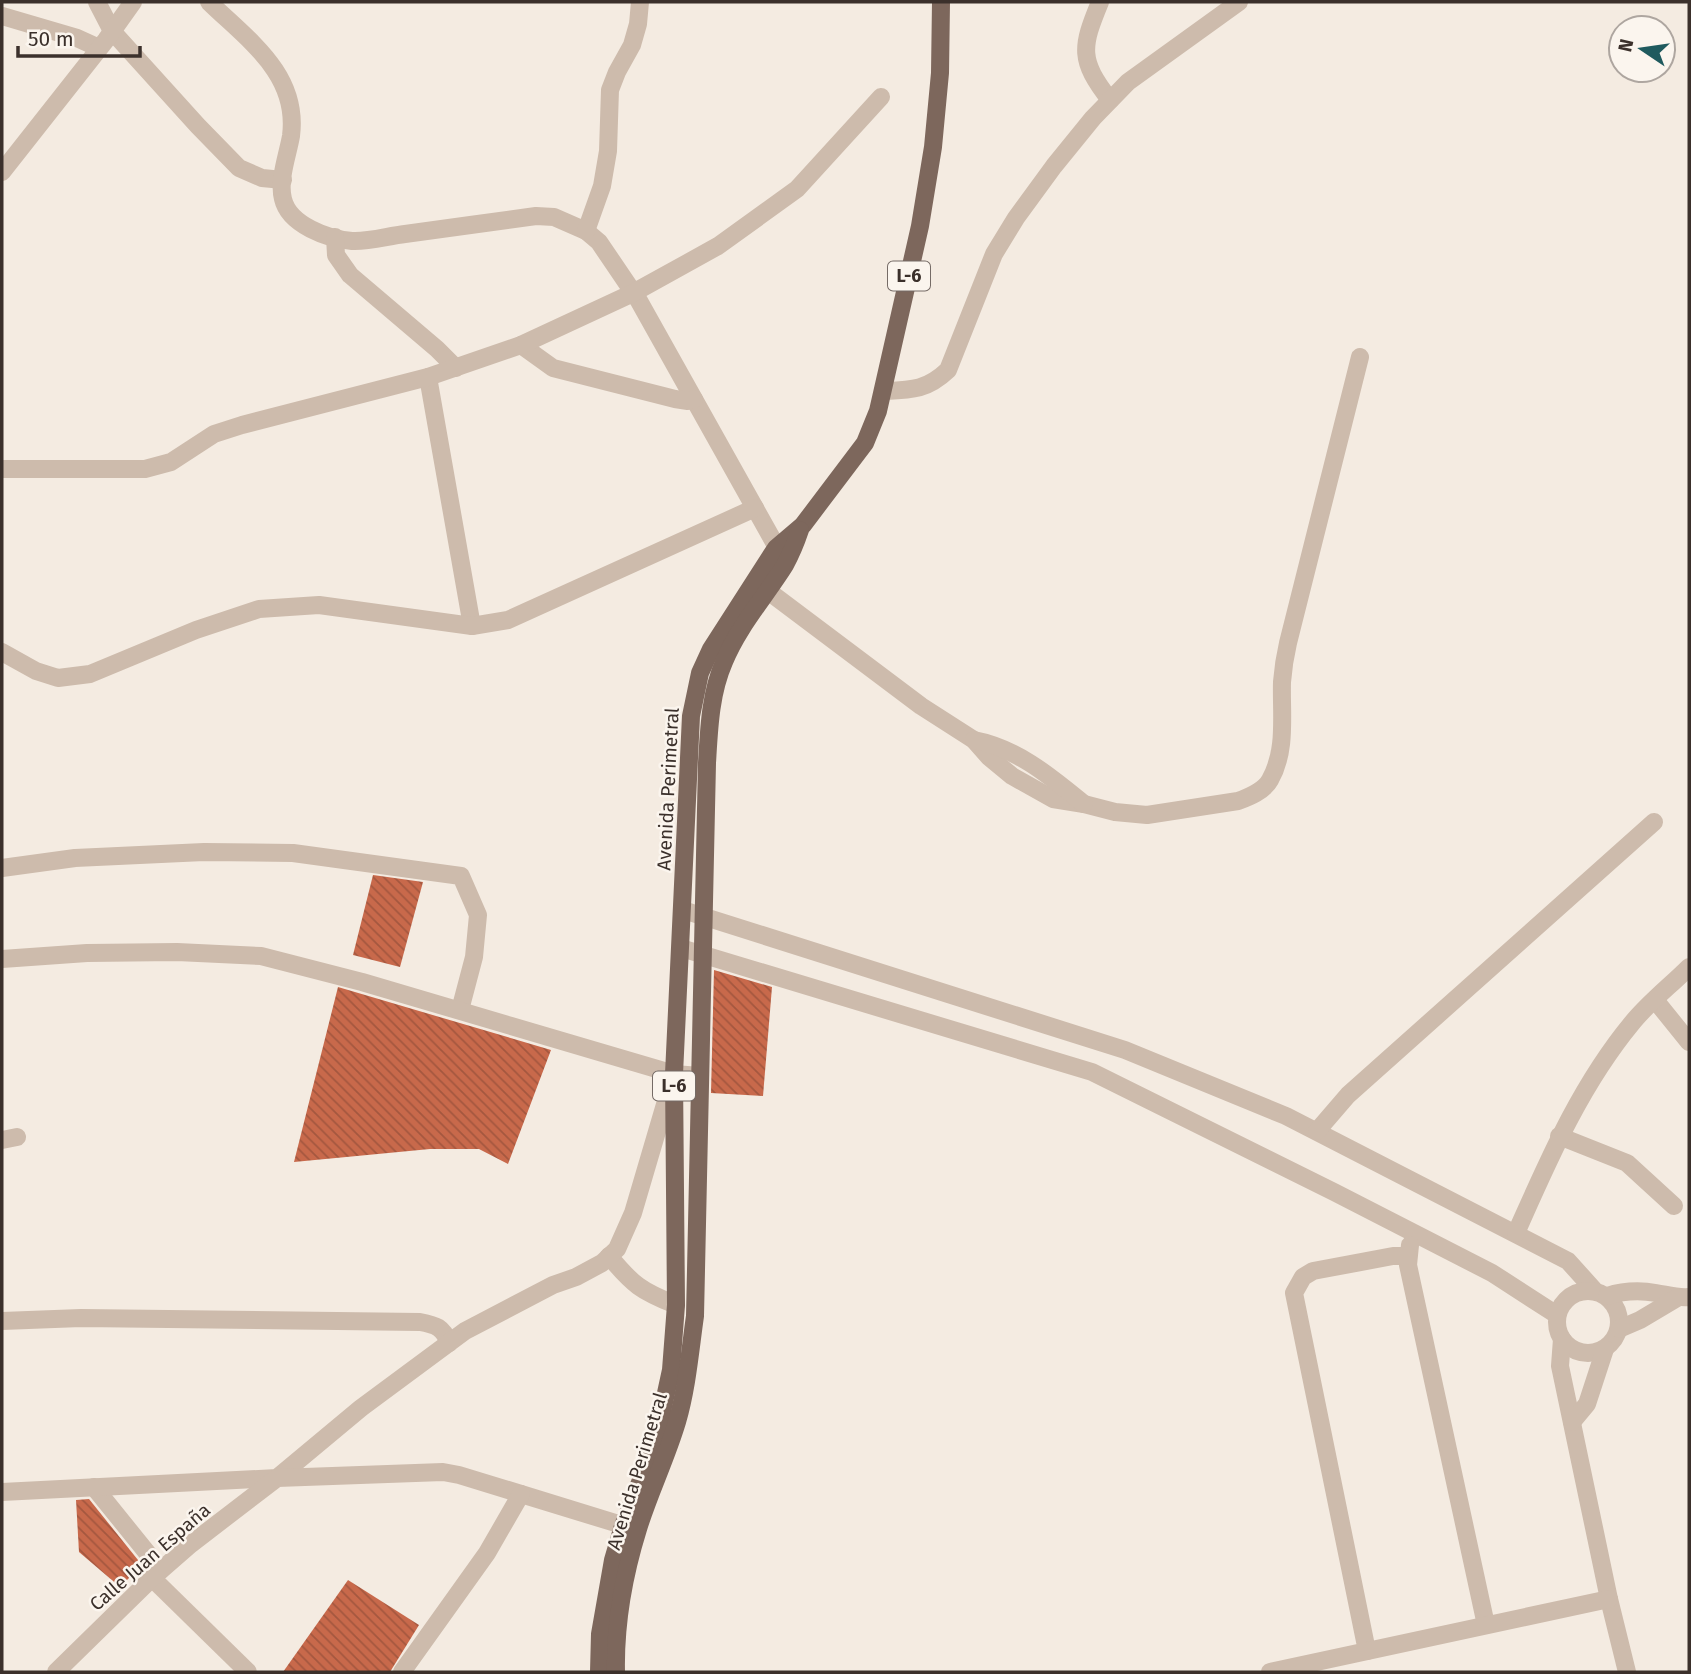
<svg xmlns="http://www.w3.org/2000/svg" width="1691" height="1674" font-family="'Fira Sans',sans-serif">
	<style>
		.building { fill: url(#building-back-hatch) }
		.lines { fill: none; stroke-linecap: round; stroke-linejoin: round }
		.minor { stroke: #cdbbac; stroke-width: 18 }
		.major { stroke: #7d675c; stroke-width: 18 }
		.labels { text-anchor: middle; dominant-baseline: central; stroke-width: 5; stroke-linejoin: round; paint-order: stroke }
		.shield { fill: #fbf5ee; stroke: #756b66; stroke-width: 2 }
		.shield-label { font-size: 18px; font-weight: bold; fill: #3b302b }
		.street-label { font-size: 19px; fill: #3b302b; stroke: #fbf5ee }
	</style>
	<defs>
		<pattern id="building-back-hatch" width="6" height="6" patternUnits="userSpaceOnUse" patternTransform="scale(1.75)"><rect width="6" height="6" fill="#c8694b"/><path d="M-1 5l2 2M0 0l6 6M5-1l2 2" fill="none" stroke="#a4573f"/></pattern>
	</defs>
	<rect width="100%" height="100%" fill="#f4ebe1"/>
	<g class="building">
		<polygon points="373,875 423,882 400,967 353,955"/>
		<polygon points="714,970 772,987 763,1096 711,1093"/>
		<polygon points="338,987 551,1050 508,1164 479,1149 430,1149 294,1162"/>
		<polygon points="89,1499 142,1565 120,1587 79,1552 76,1500"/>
		<polygon points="348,1580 419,1625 390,1672 283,1672"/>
	</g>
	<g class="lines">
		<g class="minor">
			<polyline points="97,2 112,31 198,126 239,168 262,178 283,180"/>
			<path d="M209 2C248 40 299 74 291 136 288 154 278 180 283 199 289 225 328 239 352 241 368 242 388 236 405 234 449 228 492 222 536 216L554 217 586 231 599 242 639 301 784 560"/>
			<path d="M1100 2C1081 48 1079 60 1110 100"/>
			<polyline points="2,16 77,38 99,48"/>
			<polyline points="2,172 106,40 133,2"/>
			<polyline points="586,231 602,186 608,151 610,90 617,72 632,45 638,24 640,2"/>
			<polyline points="335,237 336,255 350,275 437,349 456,368"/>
			<polyline points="521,345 553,368 675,399 688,401 694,399"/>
			<polyline points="428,377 472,626"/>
			<path d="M884 391C912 390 927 390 948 370L994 254 1016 218 1054 166 1093 118 1128 82 1239 2"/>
			<polyline points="2,469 145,469 171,462 214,434 242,425 428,377 521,345 633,293 718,246 797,189 881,97"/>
			<path d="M768 591 921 706 974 740 989 757 1012 776 1053 799 1084 804 1115 812 1147 815 1238 801C1249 797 1264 791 1270 780 1287 750 1281 714 1282 682 1283 669 1285 656 1288 643L1360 357"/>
			<polyline points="2,652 36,671 58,678 90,674 196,630 259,609 319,605 472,626 508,620 755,508"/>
			<path d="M974 740C1017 748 1051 777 1084 804"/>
			<polyline points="2,868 75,858 204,852 293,853 461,876 478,915 474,957 460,1010"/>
			<polyline points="683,910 1125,1050 1286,1116 1568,1261 1595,1291"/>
			<polyline points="681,948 1092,1072 1334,1192 1492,1273 1557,1315"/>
			<polyline points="2,959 87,953 177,952 261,956 362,982 674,1074 700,1076"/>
			<polyline points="1655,1000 1689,1042"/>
			<polyline points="1317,1131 1348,1095 1654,822"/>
			<polyline points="1559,1136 1627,1163 1674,1206"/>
			<polyline points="2,1140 17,1137"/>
			<path d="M1516 1233C1549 1159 1580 1086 1632 1023 1648 1003 1670 986 1689 967"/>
			<polyline points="1410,1245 1408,1265 1486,1625"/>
			<path d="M609 1256C633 1285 641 1291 676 1305"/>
			<circle cx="1588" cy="1322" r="31"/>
			<path d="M1607 1296C1623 1291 1639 1290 1656 1293 1668 1295 1677 1298 1689 1297"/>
			<path d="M2 1321 81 1318 420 1322C436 1325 443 1327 449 1343"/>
			<polyline points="1619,1329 1640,1320 1677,1298"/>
			<polyline points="1562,1339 1560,1366 1609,1599 1627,1672"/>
			<polyline points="1572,1422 1587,1404 1605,1349"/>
			<polyline points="94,1487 161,1570"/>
			<polyline points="2,1492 277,1478 361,1408 465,1331 553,1285 576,1277 602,1263 617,1249 633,1213 671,1084"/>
			<polyline points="152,1578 248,1672"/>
			<polyline points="1367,1651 1294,1293 1303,1277 1313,1271 1393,1256 1408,1256"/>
			<polyline points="56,1672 152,1578 191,1544 277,1478 443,1472 459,1475 635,1529"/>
			<polyline points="402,1672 487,1553 521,1494"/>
			<polyline points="1270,1672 1609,1599"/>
		</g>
		<g class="major">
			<polyline points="599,1672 600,1634 613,1560 623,1526 655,1444 671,1370 676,1305 674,1074 691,716 700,673 711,649 776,548 803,525 865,443 878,411 920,226 933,147 940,73 941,2"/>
			<path d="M616 1672C615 1624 624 1574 638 1529 649 1493 666 1459 677 1422 687 1388 690 1351 695 1316L707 763C709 730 710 694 724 662 738 627 765 597 785 565 791 554 796 542 800 530"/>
		</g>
	</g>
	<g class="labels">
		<g class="shield">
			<rect x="888" y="261.5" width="42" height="29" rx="5"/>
			<rect x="653" y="1071.5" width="42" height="29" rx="5"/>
		</g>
		<g class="shield-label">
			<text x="909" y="276">L-6</text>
			<text x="674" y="1086">L-6</text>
		</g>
		<g class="street-label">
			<text transform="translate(668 789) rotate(-87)">Avenida Perimetral</text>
			<text transform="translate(637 1471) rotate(-73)">Avenida Perimetral</text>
			<text transform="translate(150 1557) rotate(-41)">Calle Juan España</text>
		</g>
	</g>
	<rect width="1691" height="1674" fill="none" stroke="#3b302b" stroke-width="7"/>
	<g transform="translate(1642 49) rotate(283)"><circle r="33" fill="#fbf5ee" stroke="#aea6a0" stroke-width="2"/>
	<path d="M0-5L12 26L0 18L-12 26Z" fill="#1f5a5e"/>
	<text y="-10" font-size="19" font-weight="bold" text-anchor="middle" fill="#3b302b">N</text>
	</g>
	<path d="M18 46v10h122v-10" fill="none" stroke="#3b302b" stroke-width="3.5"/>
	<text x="28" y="46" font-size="21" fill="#3b302b" stroke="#fbf5ee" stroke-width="5" paint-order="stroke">50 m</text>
</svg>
